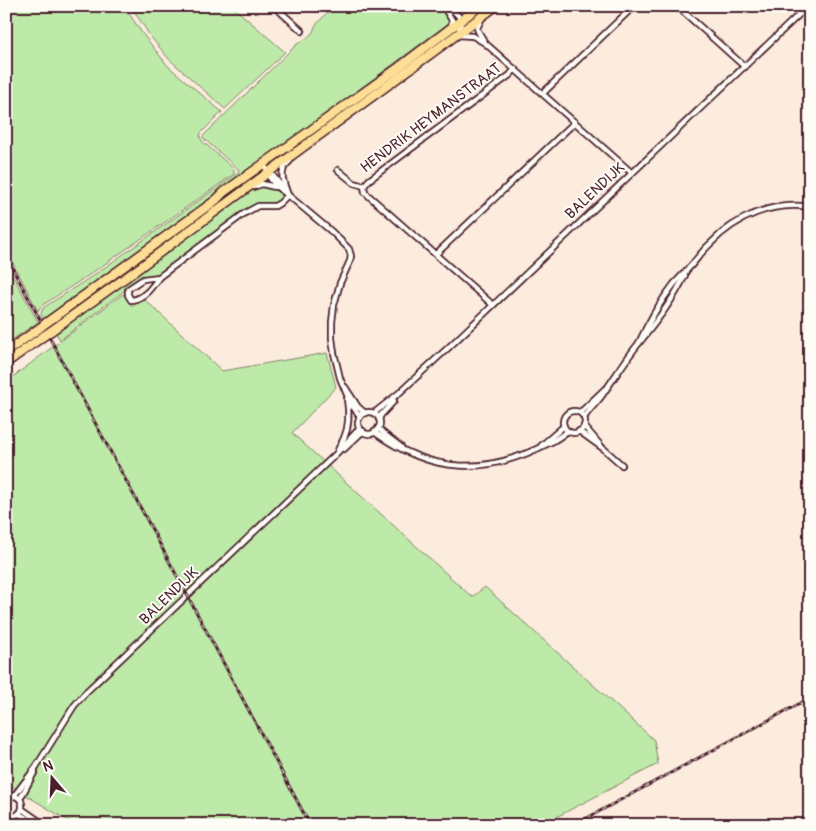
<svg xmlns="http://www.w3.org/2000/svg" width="816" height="831" font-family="Pangolin,sans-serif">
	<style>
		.green { fill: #bdeaa8; stroke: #84846a }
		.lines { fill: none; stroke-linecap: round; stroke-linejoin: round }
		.minor-casing { stroke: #4a1f2b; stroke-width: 8 }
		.trunk-casing { stroke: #4a1f2b; stroke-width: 11 }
		.minor { stroke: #fdfcf7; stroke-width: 4.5 }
		.trunk { stroke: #fdde96; stroke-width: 8 }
		.rail-casing { stroke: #4a1f2b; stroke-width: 3 }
		.rail { stroke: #fdfcf7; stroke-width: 1; stroke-dasharray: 4; stroke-linecap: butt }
		.trunk-bridge-casing { stroke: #4a1f2b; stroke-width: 11; stroke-linecap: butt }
		.trunk-bridge { stroke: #fdde96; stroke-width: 8 }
		.labels { text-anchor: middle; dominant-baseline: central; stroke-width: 4; stroke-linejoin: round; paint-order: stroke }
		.street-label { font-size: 15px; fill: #4a1f2b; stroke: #fdfcf7 }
	</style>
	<rect width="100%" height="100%" fill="#fbecde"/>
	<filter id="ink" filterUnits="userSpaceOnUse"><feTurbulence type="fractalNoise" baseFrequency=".02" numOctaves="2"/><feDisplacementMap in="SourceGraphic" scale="10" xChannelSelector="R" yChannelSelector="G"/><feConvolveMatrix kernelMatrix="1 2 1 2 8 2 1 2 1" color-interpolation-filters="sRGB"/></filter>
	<g filter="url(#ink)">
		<g class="green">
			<polygon points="6,6 124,6 142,33 168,66 222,112 201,133 200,137 202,141 234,169 234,174 89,275 41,306 38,311 6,250"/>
			<polygon points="131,6 232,6 285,52 225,109 169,59 150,36"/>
			<path d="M333 6H439L449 20V23L281 147 43 319 41 314 43 308 94 275 238 173 239 170 203 138V136L297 44C305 39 313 36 315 26Z"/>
			<polygon points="453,31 451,34 422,55 417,61 281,160 279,157"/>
			<polygon points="242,184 244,187 6,360 6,356"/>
			<path d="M267 187 271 188 281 194C282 208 270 202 261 203 257 204 253 205 249 208L158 275 142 277 60 340 56 333 251 190 256 188Z"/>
			<polygon points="6,263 38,322 6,344"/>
			<polygon points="123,294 132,306 143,298 222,371 327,353 336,387 292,433 472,597 485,587 654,740 658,764 541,825 75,825 6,783 6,382"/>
		</g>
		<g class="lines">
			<defs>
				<g id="minor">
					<polyline points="274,6 302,31"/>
					<polyline points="443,6 452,20 451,27"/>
					<path d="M447 6C460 16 465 19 457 35L473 36 485 43 632 173"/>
					<polyline points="677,6 745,67"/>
					<polyline points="792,6 799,14"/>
					<polyline points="481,20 477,28 478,31 485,43"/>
					<polyline points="543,93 634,6"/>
					<polyline points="265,166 270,178 277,187 288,195 332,232 349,249 351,256 350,261 340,283 334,305 332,322 332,338 334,353 340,378 350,402 360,417"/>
					<polyline points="338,170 354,183 364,186"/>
					<polyline points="269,171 283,188"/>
					<polyline points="364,186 369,180 510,75 515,69"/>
					<polyline points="364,186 365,192 369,196 493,305"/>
					<polyline points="253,187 262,184 275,187"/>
					<path d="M288 195C284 183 277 171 290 161"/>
					<polyline points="436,254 575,122"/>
					<path d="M159 277 143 279 128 289V295L131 300C144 299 152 287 159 277L245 213 258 206H275L280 203 288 195"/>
					<path d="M639 343C648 323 660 302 674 284 678 279 683 275 687 270 695 262 701 252 710 244 736 217 772 201 810 207"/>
					<polyline points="345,387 358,407 365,413"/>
					<circle cx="574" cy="422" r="11"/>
					<polyline points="579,412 583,410 605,389"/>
					<circle cx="369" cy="423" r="11"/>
					<polyline points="374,413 399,393 448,348 808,6"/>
					<path d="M584 418C589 409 597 403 603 394 615 377 626 359 639 343 656 322 674 299 685 275"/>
					<polyline points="379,419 381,415 394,401"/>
					<polyline points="584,426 601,446"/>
					<polyline points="378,428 384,434 401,447"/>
					<polyline points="579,431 604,449 622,465"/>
					<path d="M374 432C432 474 486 476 549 443 556 440 562 435 568 431"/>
					<polyline points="541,446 564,426"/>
					<polyline points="344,449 363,431"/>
					<path d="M338 450C340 446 342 442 344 438 349 427 349 411 347 399"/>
					<polyline points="14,796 36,767 74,706 87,691 335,455 360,428"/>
					<path d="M6 797C27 789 28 822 6 815"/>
					<polyline points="20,799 35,771"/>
					<polyline points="22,809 45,825"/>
					<polyline points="19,814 39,825"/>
				</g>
				<g id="trunk">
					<polyline points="46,323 216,200 224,192 398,68 480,6"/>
					<polyline points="51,331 132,273 258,180 496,6"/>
					<polyline points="6,352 41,327"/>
					<polyline points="6,363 45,335"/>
				</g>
			</defs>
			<use href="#minor" class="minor-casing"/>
			<use href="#trunk" class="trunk-casing"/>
			<use href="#minor" class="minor"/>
			<use href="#trunk" class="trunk"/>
			<defs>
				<g id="rail">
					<polyline points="6,256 310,825"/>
					<polyline points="574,825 810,698"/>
				</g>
			</defs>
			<use href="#rail" class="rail-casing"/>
			<use href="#rail" class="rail"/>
			<defs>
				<g id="trunk-bridge">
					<polyline points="41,327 46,323"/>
					<polyline points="45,335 51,331"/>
				</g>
			</defs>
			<use href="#trunk-bridge" class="trunk-bridge-casing"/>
			<use href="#trunk-bridge" class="trunk-bridge"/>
		</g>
	</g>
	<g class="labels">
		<g class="street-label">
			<text transform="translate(431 118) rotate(-37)">HENDRIK HEYMANSTRAAT</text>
			<text transform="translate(595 191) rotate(-43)">BALENDIJK</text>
			<text transform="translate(169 596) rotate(-44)">BALENDIJK</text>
		</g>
	</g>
	<rect width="816" height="831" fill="none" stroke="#fdfcf7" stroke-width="25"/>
	<rect x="12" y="12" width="791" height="806" fill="none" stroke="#4a1f2b" stroke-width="2" filter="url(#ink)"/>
	<g transform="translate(52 778) rotate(341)" stroke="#fdfcf7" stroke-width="4" paint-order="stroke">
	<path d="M0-4L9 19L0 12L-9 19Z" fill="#4a1f2b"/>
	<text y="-8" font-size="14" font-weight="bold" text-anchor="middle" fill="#4a1f2b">N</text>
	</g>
</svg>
